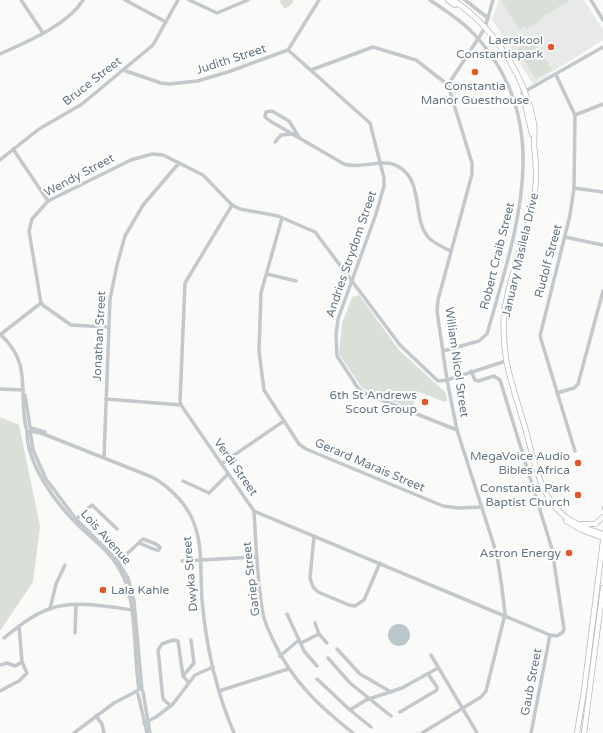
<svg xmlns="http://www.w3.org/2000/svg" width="603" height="733" font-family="'Varela Round',sans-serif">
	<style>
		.built { fill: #e8e9e9 }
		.green { fill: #dadfd7 }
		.water { fill: #bbc7cb }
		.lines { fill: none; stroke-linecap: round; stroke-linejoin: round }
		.stream { stroke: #bbc7cb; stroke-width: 1 }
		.major-casing { stroke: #b5babe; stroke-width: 6 }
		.minor { stroke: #c3c8cc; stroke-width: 3.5 }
		.major { stroke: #fff; stroke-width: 4.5 }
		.poi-dot { fill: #e4572e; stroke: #fff; stroke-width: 1.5 }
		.labels { text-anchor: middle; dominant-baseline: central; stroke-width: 4; stroke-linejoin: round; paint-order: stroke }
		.poi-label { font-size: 12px; fill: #657683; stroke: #fff; text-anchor: end }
		.street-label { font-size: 12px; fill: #657683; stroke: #fff }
	</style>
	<rect width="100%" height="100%" fill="#fafaf8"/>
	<polygon class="built" points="499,0 584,0 603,30 603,40 533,84 492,19"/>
	<g class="green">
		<polygon points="281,0 293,0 293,3 285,9 280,2"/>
		<polygon points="501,0 570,0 542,17 542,19 527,29 525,26 519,29"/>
		<polygon points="533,39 552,70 536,79 517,49"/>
		<polygon points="359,295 400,351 445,392 447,399 445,402 419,392 411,409 362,388 339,354 342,323 352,297"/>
		<polygon points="0,417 19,425 40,526 33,582 0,631"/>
	</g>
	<circle class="water" cx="399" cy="635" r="11"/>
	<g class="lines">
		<polyline class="stream" points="602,510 603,506"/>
		<defs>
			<g id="major">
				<polyline points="448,0 455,5"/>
				<path d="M453 0C494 27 525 76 534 124 535 131 534 138 534 145 536 160 537 176 535 191 529 233 509 272 504 314 503 329 504 344 506 359 510 381 518 403 524 424 532 451 537 486 556 508 568 522 586 529 603 534"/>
				<polyline points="524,100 532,134"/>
				<polyline points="566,521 582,530 603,538"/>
				<polyline points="582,524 595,524 603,517"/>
				<polyline points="577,733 584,691 603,541"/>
				<polyline points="584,733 603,588"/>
			</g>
		</defs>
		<use href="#major" class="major-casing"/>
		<g class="minor">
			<polyline points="21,0 43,33"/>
			<polyline points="125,0 166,22"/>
			<polyline points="189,0 217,13 248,0"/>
			<path d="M430 0C443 9 457 18 469 29 559 118 516 230 487 334L479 341 443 351"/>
			<polyline points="465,0 488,18"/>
			<polyline points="591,0 603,20"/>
			<polyline points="288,50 370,123 384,178 384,186 376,214 338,319 336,335 337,356 358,388 364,393 457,430"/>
			<path d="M0 54C26 42 68 25 83 0"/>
			<polyline points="123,70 161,83 169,84 197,81 228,72 288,50 319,0"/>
			<polyline points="311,70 373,47 416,60 448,85 472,163 472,174 438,300 437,311 447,380 457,430 497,555 502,588 505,614 486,691 481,697 422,733"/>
			<polyline points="556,75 575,115 574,188 570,215 540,336 575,451"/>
			<polyline points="448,85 485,28 493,0"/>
			<polyline points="522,93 603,47"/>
			<polyline points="575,115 603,104"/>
			<path d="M299 137 289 121 272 111 266 112 265 117 270 121 344 164C361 170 383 157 399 167 425 182 411 221 430 239 436 244 444 248 451 251"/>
			<polyline points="275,142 281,135 293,134"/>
			<polyline points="13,149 48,201"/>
			<polyline points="0,160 39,129 82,104 153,45 178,0"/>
			<polyline points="574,188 603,192"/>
			<polyline points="232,205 185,283 180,401 181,405 254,511 550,635 557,636 563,632 564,629 552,549 500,380 494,376 478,381 475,380 471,371"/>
			<polyline points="282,218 261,293 259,351 264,390 299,444 306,449 443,506 458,508 481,507"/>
			<polyline points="565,237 603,245"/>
			<polyline points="267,274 296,281"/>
			<polyline points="108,327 71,325 44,306 41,303 29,231 32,219 48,201 131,160 152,154 163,155 203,175 232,205 240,209 278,216 315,232 400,345 438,381 447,380 506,361"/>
			<path d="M0 334C33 364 18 390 26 428"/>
			<polyline points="1,334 41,303"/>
			<polyline points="0,389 23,390"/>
			<polyline points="557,393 574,388 578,384 603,291"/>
			<polyline points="25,395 30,427"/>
			<polyline points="106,399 181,405"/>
			<polyline points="31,428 45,432"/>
			<path d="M27 430C26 462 54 501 76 523 91 538 111 552 121 572 138 603 133 654 139 689"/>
			<path d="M30 431 41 433 152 477C170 487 189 506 195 526 203 549 200 576 202 600 206 645 216 691 234 733"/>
			<polyline points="30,431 33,450 46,479 76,519 116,559 128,578 134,601 142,690"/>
			<polyline points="104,457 110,299 117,265 125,236 143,205 179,163"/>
			<polyline points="221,464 284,421"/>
			<polyline points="183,481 209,493 228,474"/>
			<path d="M254 511C256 545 257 580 263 614 265 624 270 633 274 642 292 681 320 707 353 733"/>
			<polyline points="75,520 92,505 117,529"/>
			<polyline points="314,536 310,578 313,587 318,592 349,605 355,606 364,600 380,563"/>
			<polyline points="182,561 257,557"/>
			<polyline points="117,563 143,539 156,544 160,547 159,550 156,550 139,543"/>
			<polyline points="50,609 56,584 65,565"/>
			<polyline points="287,614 304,651 317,666"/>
			<polyline points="315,623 319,634"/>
			<polyline points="75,633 76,605"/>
			<path d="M4 638C18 627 32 615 49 609 74 600 106 606 132 610"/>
			<polyline points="301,643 319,634 327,643"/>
			<polyline points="337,649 360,674 391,692"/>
			<polyline points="431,655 477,733"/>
			<polyline points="280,656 299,640"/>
			<polyline points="328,658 350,683 391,716"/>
			<polyline points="0,665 7,663 15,666 22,662"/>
			<polyline points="183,676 194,663 191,640"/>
			<polyline points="317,679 350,710 366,700 402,688 438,668"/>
			<polyline points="0,691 19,681 27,673 22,662 19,626"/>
			<polyline points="219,691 288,669"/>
			<polyline points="143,692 150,733"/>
			<polyline points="138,694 147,733"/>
			<polyline points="171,706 163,699 158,650 162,644 173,640 178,641 183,676 188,682"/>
			<polyline points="350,710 371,727"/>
			<polyline points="400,712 437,690 437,687 428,674"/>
			<polyline points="96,716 102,724 104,733"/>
			<polyline points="144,723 156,717 173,704 195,675 213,667"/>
			<polyline points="74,733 114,703 137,691"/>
			<polyline points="531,733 550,635"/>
		</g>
		<use href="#major" class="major"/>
	</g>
	<g class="poi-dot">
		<circle cx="551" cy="47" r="4"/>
		<circle cx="475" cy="72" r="4"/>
		<circle cx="425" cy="402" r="4"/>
		<circle cx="578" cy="463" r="4"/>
		<circle cx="578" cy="495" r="4"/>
		<circle cx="569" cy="553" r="4"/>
		<circle cx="103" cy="590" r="4"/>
	</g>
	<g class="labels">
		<g class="poi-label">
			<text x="543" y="40">Laerskool<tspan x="543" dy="14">Constantiapark</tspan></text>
			<text x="475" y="86" text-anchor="middle">Constantia<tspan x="475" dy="14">Manor Guesthouse</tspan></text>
			<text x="417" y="395">6th St Andrews<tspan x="417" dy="14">Scout Group</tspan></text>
			<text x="570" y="456">MegaVoice Audio<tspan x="570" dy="14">Bibles Africa</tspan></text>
			<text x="570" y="488">Constantia Park<tspan x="570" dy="14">Baptist Church</tspan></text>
			<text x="561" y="553">Astron Energy</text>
			<text x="111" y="590" text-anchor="start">Lala Kahle</text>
		</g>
		<g class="street-label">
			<text transform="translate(231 59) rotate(-18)">Judith Street</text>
			<text transform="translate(92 81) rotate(-38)">Bruce Street</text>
			<text transform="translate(79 175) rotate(-28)">Wendy Street</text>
			<text transform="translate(351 254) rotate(-71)">Andries Strydom Street</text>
			<text transform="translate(520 255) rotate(-77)">January Masilela Drive</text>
			<text transform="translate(497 256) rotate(-76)">Robert Craib Street</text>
			<text transform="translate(548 261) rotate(-75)">Rudolf Street</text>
			<text transform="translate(99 336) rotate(-87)">Jonathan Street</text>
			<text transform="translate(457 362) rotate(82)">William Nicol Street</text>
			<text transform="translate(370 465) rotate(23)">Gerard Marais Street</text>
			<text transform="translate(236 467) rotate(55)">Verdi Street</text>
			<text transform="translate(106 537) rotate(48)">Lois Avenue</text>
			<text transform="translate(190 574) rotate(-95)">Dwyka Street</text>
			<text transform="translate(251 579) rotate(-97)">Gariep Street</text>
			<text transform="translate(531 682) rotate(-79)">Gaub Street</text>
		</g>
	</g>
</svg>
